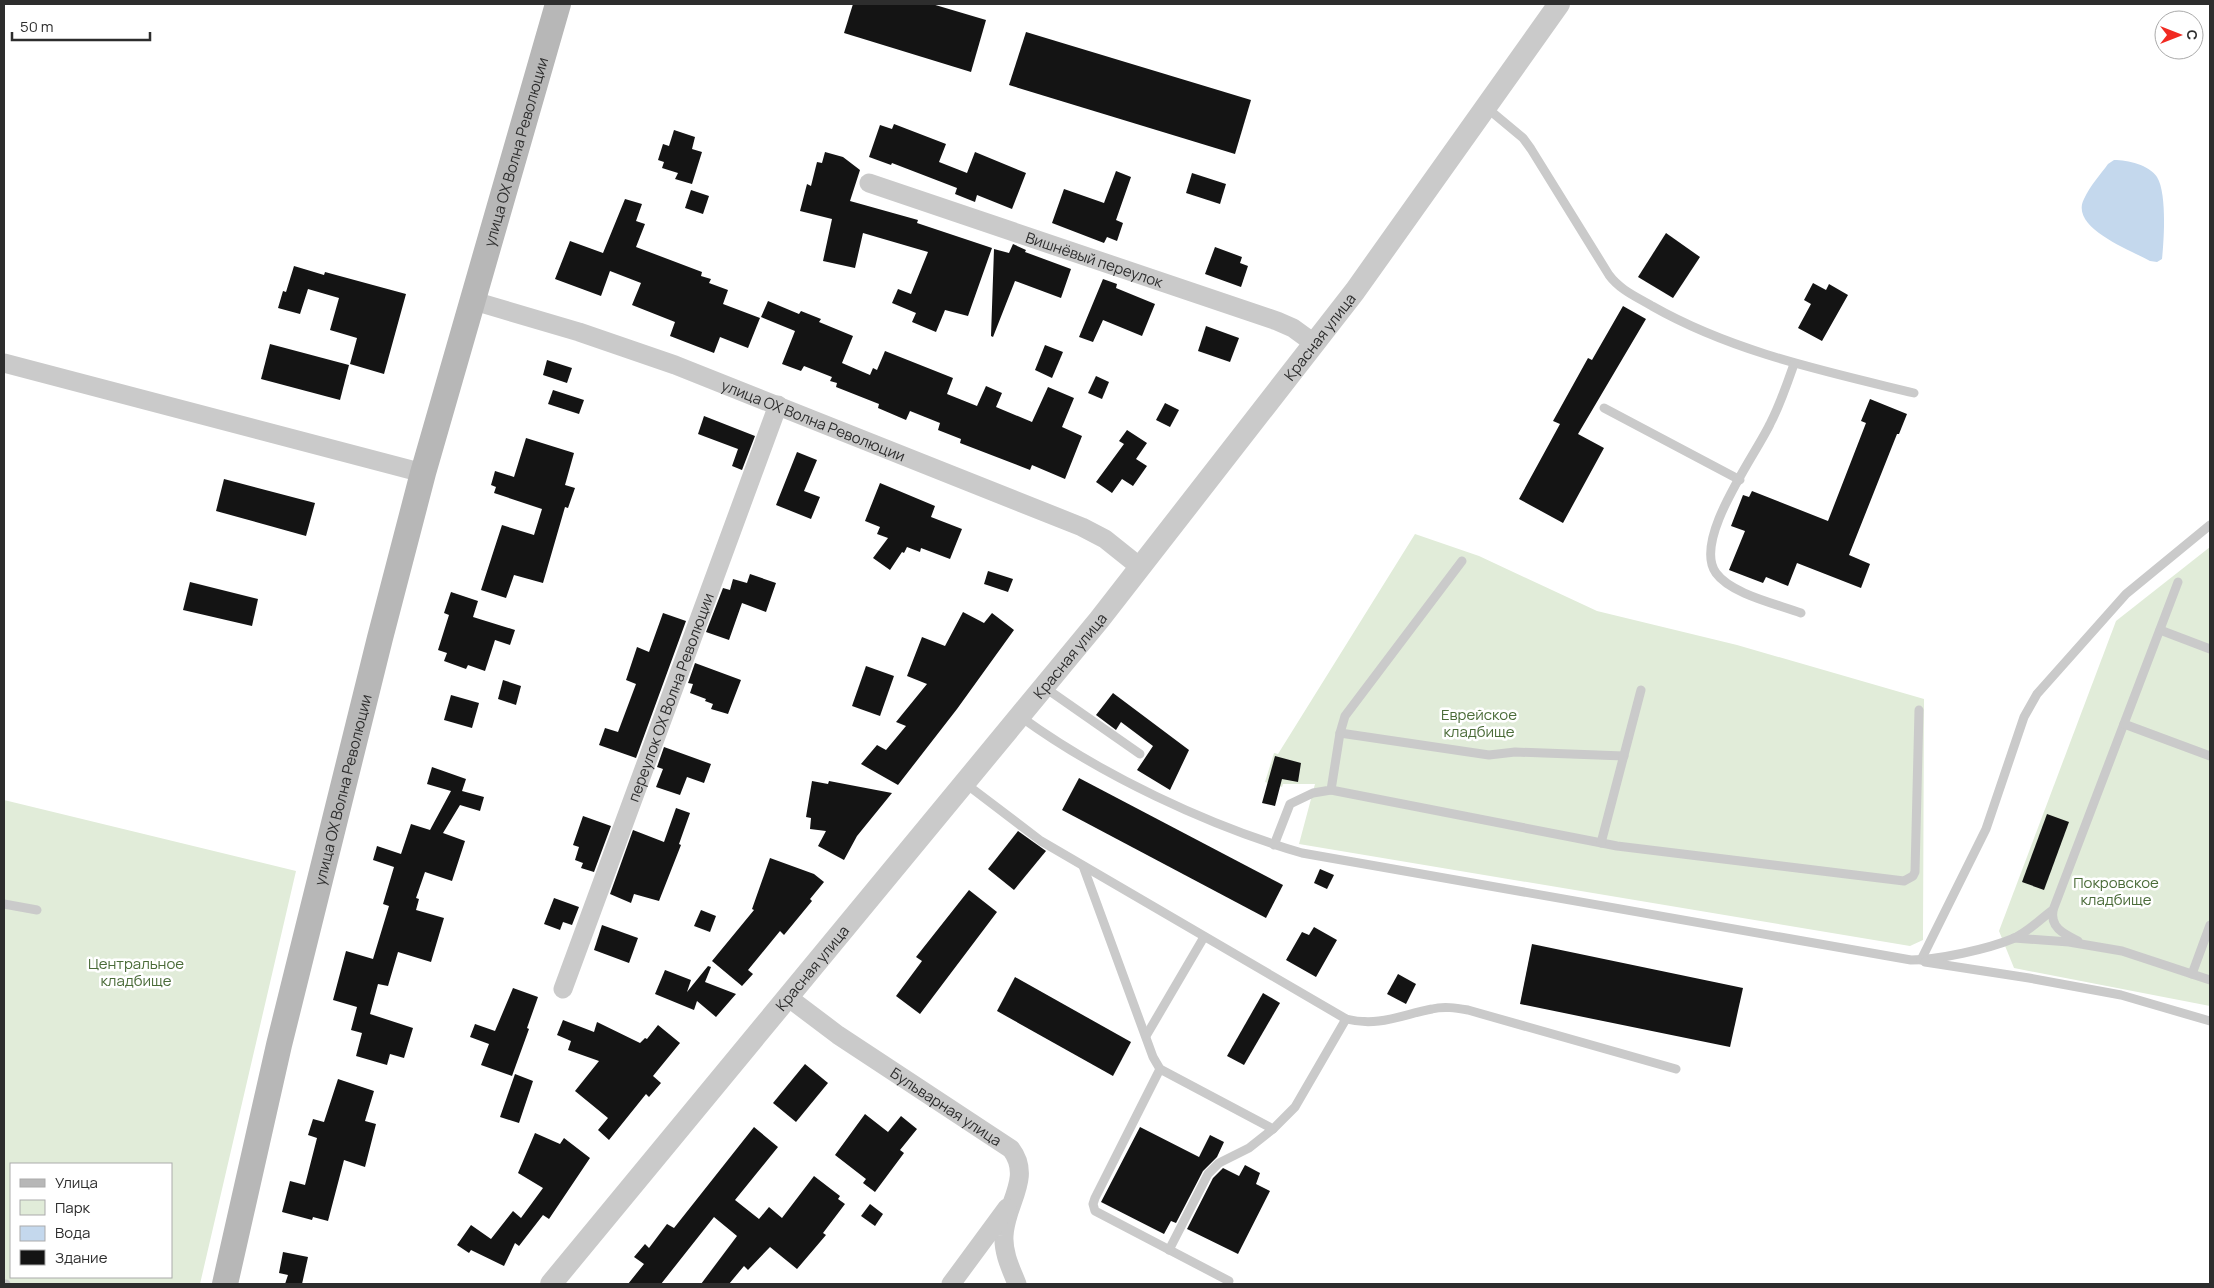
<svg xmlns="http://www.w3.org/2000/svg" width="2214" height="1288" font-family="Manrope,sans-serif">
	<style>
		.green { fill: #e1ecd9; fill-rule: evenodd }
		.water { fill: #c4d8ed }
		.building { fill: #141414 }
		.lines { fill: none; stroke-linecap: round; stroke-linejoin: round }
		.service { stroke: #cacaca; stroke-width: 9 }
		.minor { stroke: #cacaca; stroke-width: 19 }
		.tertiary { stroke: #cacaca; stroke-width: 22 }
		.secondary { stroke: #b7b7b7; stroke-width: 26 }
		.labels { text-anchor: middle; dominant-baseline: central; stroke-width: 5; stroke-linejoin: round; paint-order: stroke }
		.street-label { font-size: 15px; fill: #2d2d2d; stroke: #fff }
		.park-label { font-size: 15px; fill: #4a6b38; stroke: #fff }
	</style>
	<rect width="100%" height="100%" fill="#fff"/>
	<g class="green">
		<polygon points="1415,534 1479,556 1597,611 1737,645 1924,699 1923,940 1910,946 1299,844 1315,784 1283,784 1282,787 1265,782 1274,753 1278,754"/>
		<polygon points="2210,547 2210,1006 2014,968 1999,931 2116,621"/>
		<path d="M4 800 296 871 200 1284H4ZM11 1164H171V1277H11Z"/>
	</g>
	<path class="water" d="M2114 160C2128 160 2149 165 2157 177 2167 193 2164 240 2162 259L2157 262 2150 261C2131 250 2069 228 2084 199 2090 186 2100 175 2108 164Z"/>
	<g class="building">
		<polygon points="853,4 932,4 986,20 971,72 844,33"/>
		<polygon points="1026,32 1251,100 1235,154 1009,85"/>
		<polygon points="894,124 946,144 939,162 967,173 975,152 1026,173 1012,209 977,195 975,202 955,194 957,188 892,163 891,165 869,157 880,125 892,129"/>
		<polygon points="674,130 695,137 692,149 702,152 692,184 675,179 678,173 662,168 664,162 658,160 663,144 669,146"/>
		<polygon points="825,152 843,157 860,170 850,201 918,220 917,223 992,248 968,316 945,310 936,332 912,322 916,313 892,303 898,289 911,294 928,252 863,233 855,268 823,261 832,219 800,211 807,184 811,186 817,162 822,163"/>
		<polygon points="1116,171 1131,177 1116,220 1123,223 1117,241 1107,237 1104,243 1052,223 1064,189 1104,203"/>
		<polygon points="1192,173 1226,184 1220,204 1186,193"/>
		<polygon points="691,190 709,196 703,214 685,208"/>
		<polygon points="625,199 642,204 636,221 645,224 636,247 702,272 701,276 711,279 709,283 728,290 723,304 760,318 748,348 720,337 714,353 670,336 675,322 632,305 641,283 610,271 601,296 555,279 570,241 603,253"/>
		<polygon points="1666,233 1700,257 1673,298 1638,277"/>
		<polygon points="1013,244 1026,250 1025,252 1071,269 1061,298 1015,281 993,337 991,336 994,249 1009,253"/>
		<polygon points="1215,247 1242,257 1240,263 1248,266 1241,287 1205,274"/>
		<polygon points="294,266 324,275 325,272 406,294 384,374 350,364 357,338 330,330 339,298 308,289 300,314 278,308 283,291 286,292"/>
		<polygon points="1103,279 1117,284 1116,288 1155,304 1142,336 1103,320 1093,342 1079,337"/>
		<polygon points="1813,283 1826,290 1829,284 1848,295 1822,341 1798,328 1811,304 1804,300"/>
		<polygon points="768,301 799,314 801,311 821,319 819,322 853,336 842,363 870,375 873,368 877,370 885,351 953,378 947,394 977,406 986,386 1002,393 996,407 1032,422 1048,387 1074,398 1062,427 1082,436 1065,479 1032,465 1030,470 960,443 961,439 938,430 940,423 910,411 906,420 878,408 879,404 836,387 837,383 830,381 832,377 804,366 801,371 782,364 795,331 761,317"/>
		<polygon points="1623,306 1646,319 1578,434 1604,448 1563,523 1519,499 1560,424 1553,421 1588,358 1592,360"/>
		<polygon points="1206,326 1239,338 1230,362 1198,351"/>
		<polygon points="270,344 349,365 340,400 261,379"/>
		<polygon points="1045,345 1063,352 1052,378 1035,370"/>
		<polygon points="547,360 572,368 567,383 543,375"/>
		<polygon points="1096,376 1109,382 1102,399 1088,393"/>
		<polygon points="553,390 584,400 579,414 548,404"/>
		<polygon points="1870,399 1907,414 1899,434 1897,434 1849,555 1870,564 1861,588 1797,563 1788,586 1766,577 1763,583 1729,570 1745,531 1731,526 1743,495 1749,497 1752,491 1828,521 1866,423 1861,421"/>
		<polygon points="1165,403 1179,410 1170,427 1156,420"/>
		<polygon points="704,416 755,436 742,470 732,466 738,449 698,434"/>
		<polygon points="1127,430 1147,443 1136,459 1147,466 1133,486 1122,479 1112,493 1096,482 1124,444 1119,441"/>
		<polygon points="526,438 574,453 565,485 575,488 568,508 565,507 543,583 514,575 506,598 481,590 502,525 534,535 542,509 494,493 496,487 491,485 495,471 514,477"/>
		<polygon points="797,452 817,460 804,491 820,497 811,519 776,505"/>
		<polygon points="224,479 315,503 306,536 216,511"/>
		<polygon points="880,483 935,506 931,517 962,529 950,559 921,548 920,552 907,547 904,553 902,552 890,570 873,558 888,538 877,534 880,527 865,521"/>
		<polygon points="988,571 1013,579 1008,592 984,584"/>
		<polygon points="750,574 776,583 766,612 742,603 729,640 706,632 723,588 730,590 733,579 747,583"/>
		<polygon points="190,582 258,599 252,626 183,610"/>
		<polygon points="451,592 478,601 473,617 515,630 510,645 495,640 485,671 468,665 466,669 444,661 447,653 438,650 449,615 444,613"/>
		<polygon points="963,612 984,623 992,613 1014,630 957,709 898,785 861,764 877,745 886,750 906,726 896,722 927,684 907,676 922,637 945,646"/>
		<polygon points="663,613 686,621 636,758 599,745 605,728 618,732 636,684 626,680 637,647 649,652"/>
		<polygon points="695,663 741,680 728,714 711,709 713,704 705,701 706,699 690,693 693,684 688,683"/>
		<polygon points="866,666 894,676 880,716 852,706"/>
		<polygon points="503,680 521,686 516,705 498,699"/>
		<polygon points="1113,693 1189,750 1170,790 1137,770 1153,746 1121,722 1116,730 1096,715"/>
		<polygon points="451,695 479,703 472,728 444,720"/>
		<polygon points="664,747 711,764 704,783 687,777 680,795 656,787 663,769 657,767"/>
		<polygon points="1275,756 1301,763 1298,782 1282,779 1275,806 1262,803"/>
		<polygon points="432,767 466,779 462,791 484,797 480,811 460,805 443,833 465,841 452,881 425,872 416,898 419,899 416,910 444,918 431,962 398,952 388,986 378,984 370,1014 413,1028 404,1058 390,1054 387,1065 356,1056 362,1033 351,1030 357,1007 333,1000 346,951 373,959 389,906 383,904 394,867 373,860 377,846 401,854 411,824 430,830 451,791 427,784"/>
		<polygon points="1079,778 1283,885 1266,918 1062,810"/>
		<polygon points="812,781 828,784 829,781 892,793 857,836 844,860 818,846 826,831 810,829 811,818 806,817"/>
		<polygon points="676,808 690,813 679,844 681,845 659,901 634,894 631,903 610,894 633,830 664,842"/>
		<polygon points="2047,814 2069,822 2044,890 2022,882"/>
		<polygon points="583,816 611,826 594,872 581,868 583,863 575,860 579,847 573,845"/>
		<polygon points="1018,831 1046,851 1014,890 988,869"/>
		<polygon points="770,858 814,874 824,882 810,899 812,901 784,935 780,931 748,970 753,974 742,986 712,961 754,910 752,909"/>
		<polygon points="1320,869 1334,875 1327,889 1314,883"/>
		<polygon points="969,890 997,912 920,1014 896,996 922,961 916,957"/>
		<polygon points="554,898 579,907 572,925 563,922 560,930 544,924"/>
		<polygon points="701,910 716,916 710,932 694,926"/>
		<polygon points="602,925 638,938 629,963 594,950"/>
		<polygon points="1314,927 1337,940 1316,977 1286,960 1302,932 1309,935"/>
		<polygon points="1532,944 1743,988 1730,1047 1520,1004"/>
		<polygon points="708,966 711,967 705,982 736,994 716,1017 697,1001 694,1010 655,994 665,970 691,980 687,992"/>
		<polygon points="1398,974 1416,984 1406,1004 1387,994"/>
		<polygon points="1015,977 1131,1042 1113,1076 997,1011"/>
		<polygon points="513,988 538,997 527,1028 529,1029 512,1076 481,1065 489,1044 470,1037 475,1024 495,1031"/>
		<polygon points="1263,993 1280,1003 1244,1065 1227,1056"/>
		<polygon points="563,1020 594,1032 597,1022 640,1043 645,1038 647,1039 658,1025 680,1043 653,1076 661,1083 649,1097 646,1094 609,1140 598,1130 608,1118 575,1091 599,1061 568,1050 571,1041 557,1035"/>
		<polygon points="805,1064 828,1083 796,1122 773,1103"/>
		<polygon points="515,1074 533,1081 519,1123 500,1117"/>
		<polygon points="338,1079 374,1091 365,1121 376,1124 365,1167 344,1160 328,1221 313,1217 312,1220 282,1212 290,1181 305,1185 317,1138 308,1135 313,1119 324,1122"/>
		<polygon points="865,1114 888,1132 901,1116 917,1129 900,1150 904,1153 875,1192 863,1183 866,1179 835,1155"/>
		<polygon points="754,1127 778,1147 735,1200 759,1219 769,1207 782,1218 814,1176 840,1196 838,1199 845,1204 823,1233 826,1235 797,1269 770,1247 748,1270 744,1266 729,1284 701,1284 737,1236 714,1217 661,1284 628,1284 644,1264 634,1257 645,1244 649,1248 667,1224 674,1228"/>
		<polygon points="1140,1127 1199,1157 1210,1135 1224,1142 1217,1157 1203,1171 1176,1223 1171,1221 1164,1234 1101,1202"/>
		<polygon points="535,1133 560,1144 564,1138 590,1158 549,1219 543,1215 519,1246 515,1243 504,1266 471,1250 469,1253 457,1245 471,1225 491,1239 513,1211 521,1218 543,1188 518,1173"/>
		<polygon points="1245,1165 1260,1173 1256,1184 1270,1191 1238,1254 1187,1229 1213,1178 1223,1168 1239,1176"/>
		<polygon points="870,1204 883,1214 875,1226 861,1216"/>
		<polygon points="283,1252 308,1257 302,1284 285,1284 288,1275 279,1273"/>
	</g>
	<g class="lines">
		<g class="service">
			<path d="M1487 108 1523 138 1531 149 1609 275C1620 290 1637 297 1652 306 1733 352 1824 371 1914 393"/>
			<path d="M1794 364C1787 384 1780 405 1770 424 1755 456 1692 540 1716 573 1731 594 1777 604 1801 613"/>
			<polyline points="1604,408 1740,480"/>
			<polyline points="2160,630 2210,649"/>
			<polyline points="1044,687 1140,754"/>
			<path d="M1021 717C1101 775 1207 825 1302 853L1911 960C1938 960 1988 949 2012 939 2027 933 2040 919 2053 910L2178 582"/>
			<polyline points="2124,724 2210,756"/>
			<polyline points="1340,733 1489,755 1515,752 1624,756"/>
			<path d="M966 784 1041 841 1346 1019C1379 1027 1401 1015 1432 1009 1444 1006 1456 1008 1468 1010L1676 1069"/>
			<polyline points="1331,790 1617,846 1904,881 1913,876 1915,872 1919,710"/>
			<polyline points="1601,843 1641,690"/>
			<polyline points="1274,845 1290,804 1313,793 1331,790 1340,733 1345,716 1462,561"/>
			<polyline points="1083,866 1153,1057 1160,1069 1273,1129 1295,1107 1346,1019"/>
			<polyline points="4,904 37,910"/>
			<path d="M2053 910C2050 928 2064 934 2078 941"/>
			<polyline points="2014,938 2069,942 2122,951 2210,980"/>
			<polyline points="1921,960 1986,829 2024,717 2037,694 2126,594 2210,525"/>
			<polyline points="1925,962 2029,978 2121,995 2210,1021"/>
			<polyline points="2192,974 2210,925"/>
			<polyline points="1146,1036 1204,937"/>
			<polyline points="1160,1069 1095,1198 1093,1204 1095,1211 1229,1281"/>
			<polyline points="1169,1250 1208,1174 1219,1163 1249,1148 1273,1129"/>
			<polyline points="4,1284 6,1284"/>
		</g>
		<g class="minor">
			<path id="s1" d="M869 183 1277 321 1293 328 1315 344"/>
			<path id="s2" d="M474 301 579 332 675 365 1082 527 1105 539 1140 567"/>
			<polyline points="4,363 423,473"/>
			<path id="s3" d="M563 989 778 405"/>
			<path id="s4" d="M789 998 838 1035 1011 1149C1033 1178 1005 1204 1004 1236 1003 1253 1011 1269 1017 1284"/>
			<polyline points="951,1284 1007,1208"/>
		</g>
		<path class="tertiary" id="s5" d="M551 1284 1099 620 1355 291 1559 4"/>
		<path class="secondary" id="s6" d="M225 1284 279 1045 380 638 423 473 558 4"/>
	</g>
	<g class="labels">
		<g class="street-label">
			<text stroke="none"><textPath href="#s6" startOffset="1169">улица ОХ Волна Революции</textPath></text>
			<text stroke="none"><textPath href="#s1" startOffset="238">Вишнёвый переулок</textPath></text>
			<text stroke="none"><textPath href="#s5" startOffset="1220">Красная улица</textPath></text>
			<text stroke="none"><textPath href="#s2" startOffset="360">улица ОХ Волна Революции</textPath></text>
			<text stroke="none"><textPath href="#s5" startOffset="815">Красная улица</textPath></text>
			<text stroke="none"><textPath href="#s3" startOffset="311">переулок ОХ Волна Революции</textPath></text>
			<text stroke="none"><textPath href="#s6" startOffset="508">улица ОХ Волна Революции</textPath></text>
			<text stroke="none"><textPath href="#s5" startOffset="410">Красная улица</textPath></text>
			<text stroke="none"><textPath href="#s4" startOffset="191">Бульварная улица</textPath></text>
		</g>
		<g class="park-label">
			<text x="1479" y="714">Еврейское<tspan x="1479" dy="17">кладбище</tspan></text>
			<text x="2116" y="882">Покровское<tspan x="2116" dy="17">кладбище</tspan></text>
			<text x="136" y="963">Центральное<tspan x="136" dy="17">кладбище</tspan></text>
		</g>
	</g>
	<rect width="2214" height="1288" fill="none" stroke="#2d2d2d" stroke-width="10"/>
	<rect x="10" y="1163" width="162" height="115" fill="#ffffff" stroke="#ababab"/>
	<rect x="20" y="1179" width="25" height="8" fill="#b7b7b7" stroke="#ababab"/>
	<text x="55" y="1188" font-size="15" fill="#2d2d2d">Улица</text>
	<rect x="20" y="1200" width="25" height="15" fill="#e1ecd9" stroke="#ababab"/>
	<text x="55" y="1213" font-size="15" fill="#2d2d2d">Парк</text>
	<rect x="20" y="1226" width="25" height="15" fill="#c4d8ed" stroke="#ababab"/>
	<text x="55" y="1238" font-size="15" fill="#2d2d2d">Вода</text>
	<rect x="20" y="1250" width="25" height="15" fill="#141414" stroke="#ababab"/>
	<text x="55" y="1263" font-size="15" fill="#2d2d2d">Здание</text>
	<g transform="translate(2179 35) rotate(90)"><circle r="24" fill="#ffffff" stroke="#ababab"/>
	<path d="M0-4L9 19L0 12L-9 19Z" fill="#f12a22"/>
	<text y="-8" font-size="14" font-weight="bold" text-anchor="middle" fill="#2d2d2d">С</text>
	</g>
	<path d="M12 32v8h138v-8" fill="none" stroke="#2d2d2d" stroke-width="2.5"/>
	<text x="20" y="32" font-size="15" fill="#2d2d2d" stroke="#ffffff" stroke-width="4" paint-order="stroke">50 m</text>
</svg>
